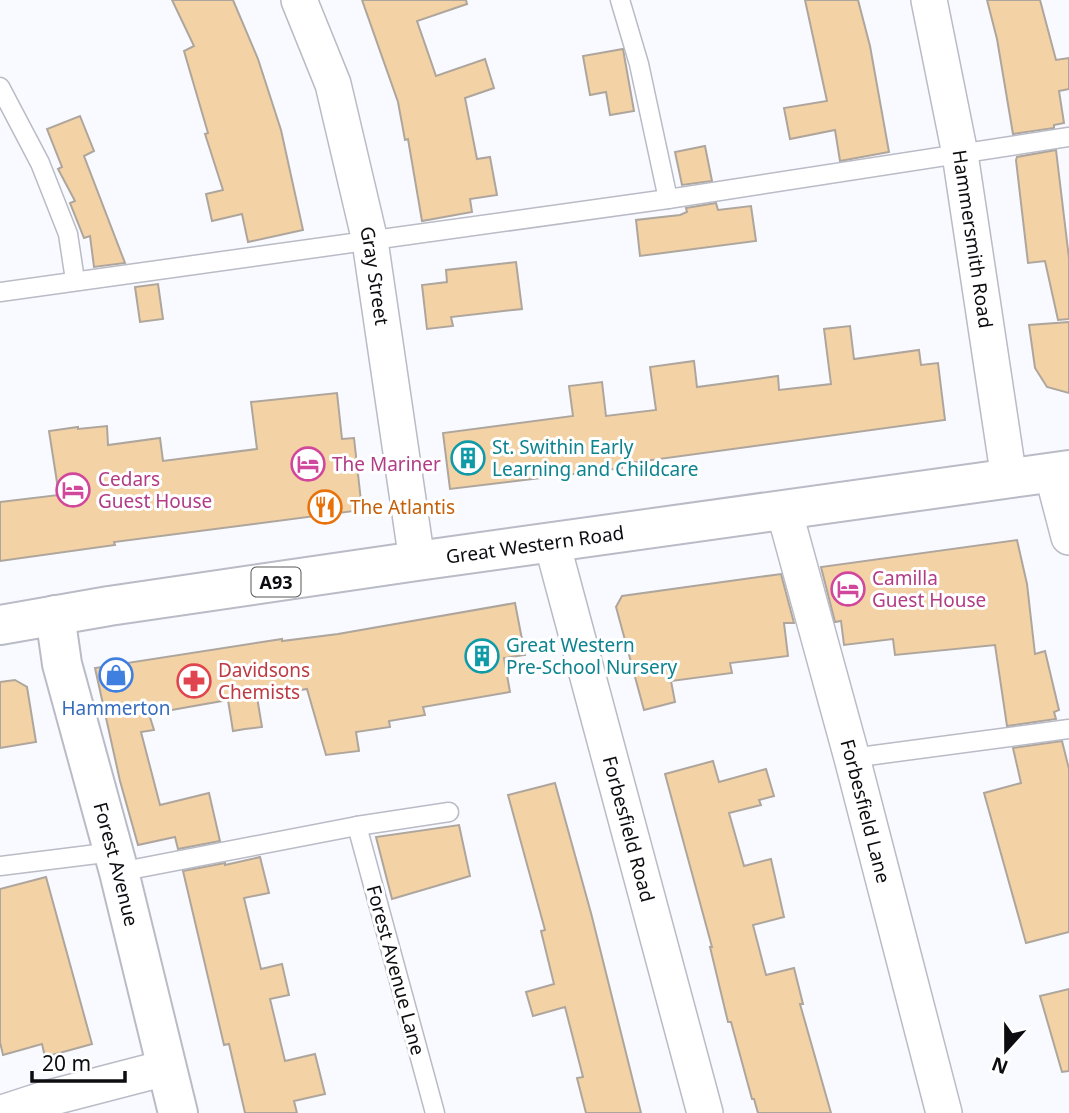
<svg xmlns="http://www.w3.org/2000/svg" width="1069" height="1113" font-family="'Noto Sans',sans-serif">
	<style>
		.building { fill: #f3d2a5; stroke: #aea69d; stroke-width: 2 }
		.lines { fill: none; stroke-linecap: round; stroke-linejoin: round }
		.service-casing { stroke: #b9bbc6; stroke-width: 21 }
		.minor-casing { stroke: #b9bbc6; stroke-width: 38 }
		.tertiary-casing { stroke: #b9bbc6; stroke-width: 42 }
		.primary-casing { stroke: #b9bbc6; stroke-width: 42 }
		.service { stroke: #fff; stroke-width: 18 }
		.minor { stroke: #fff; stroke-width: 35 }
		.tertiary { stroke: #fff; stroke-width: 38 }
		.primary { stroke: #fff; stroke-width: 38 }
		.labels { text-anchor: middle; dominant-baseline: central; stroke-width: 6; stroke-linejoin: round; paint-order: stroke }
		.shield { fill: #fff; stroke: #565658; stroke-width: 2 }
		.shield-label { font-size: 18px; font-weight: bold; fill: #0d0d11 }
		.street-label { font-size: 19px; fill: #0d0d11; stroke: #fff }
		.culture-label { font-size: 19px; fill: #0d838f; stroke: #fff; text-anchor: start }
		.hotel-label { font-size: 19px; fill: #b23c85; stroke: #fff; text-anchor: start }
		.food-label { font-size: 19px; fill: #c56008; stroke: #fff; text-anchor: start }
		.health-label { font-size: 19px; fill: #be3a42; stroke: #fff; text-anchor: start }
		.shop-label { font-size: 19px; fill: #366cbe; stroke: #fff }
	</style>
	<rect width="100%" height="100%" fill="#f9faff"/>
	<g class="building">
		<polygon points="172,0 233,0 258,59 281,130 303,230 248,242 242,214 212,221 206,194 223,190 205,134 208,133 184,51 194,46"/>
		<polygon points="362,0 466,0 467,4 417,21 436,76 485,59 494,88 465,98 477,159 490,157 497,195 470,199 472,212 422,221 408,139 405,140 398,102"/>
		<polygon points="805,0 858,0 870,46 889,152 840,161 835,130 790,139 784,108 827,101"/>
		<polygon points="987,0 1040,0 1056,60 1069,58 1069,89 1059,91 1064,123 1054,125 1054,128 1013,134 997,39"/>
		<polygon points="623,49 634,111 610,115 606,92 590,95 583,56"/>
		<polygon points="80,116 94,151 84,156 125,263 94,267 90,236 84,238 70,203 75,201 58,169 62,167 47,129"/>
		<polygon points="705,146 712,181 682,185 675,152"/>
		<polygon points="1056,150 1069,258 1069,319 1058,320 1045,261 1028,263 1016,160 1017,157"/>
		<polygon points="716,203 718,210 751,206 756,241 640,256 636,220 680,215 687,212 686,208"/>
		<polygon points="516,262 522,309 451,317 453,326 427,329 422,285 447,282 446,270"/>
		<polygon points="158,284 163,319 140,322 135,287"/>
		<polygon points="1069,322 1069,393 1047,387 1035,368 1029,325"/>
		<polygon points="850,326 854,359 919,350 921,365 938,363 945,420 622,464 622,468 450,489 443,433 573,416 569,386 602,382 606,416 656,410 650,367 694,361 697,387 778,376 779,390 831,384 824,329"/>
		<polygon points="337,393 342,439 354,438 362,510 114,542 115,545 0,561 0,502 59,495 49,431 78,427 78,429 107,426 108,445 160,438 163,461 257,449 251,402"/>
		<polygon points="1017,540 1027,584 1035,654 1045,651 1059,710 1054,712 1056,719 1007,726 995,645 895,655 893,639 844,645 841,621 835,622 821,567"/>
		<polygon points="781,574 794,623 784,623 788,656 730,663 732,673 671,681 675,702 644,710 616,607 622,596"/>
		<polygon points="515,603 525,655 504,658 510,692 423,707 425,715 389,721 390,727 356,732 359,751 326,755 307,689 257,697 262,727 245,729 233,731 228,700 149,714 154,730 141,732 160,805 209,793 220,841 178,849 175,837 138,845 120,781 95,668 282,639 282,641 338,634"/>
		<polygon points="15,680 27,687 36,742 0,748 0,682"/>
		<polygon points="1062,741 1069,769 1069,932 1026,943 984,793 1021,783 1013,748"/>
		<polygon points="713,761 719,782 766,769 774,796 759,800 761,805 729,813 744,866 771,859 784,917 753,925 766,975 794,968 803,1004 800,1004 831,1113 758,1113 754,1099 752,1099 731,1022 728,1022 710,947 712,947 665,774"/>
		<polygon points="555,783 591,913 641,1113 586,1113 577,1078 583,1077 565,1007 533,1016 526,992 554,984 541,931 545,930 508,795"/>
		<polygon points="459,825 470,876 392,899 376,837"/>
		<polygon points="260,857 269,893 244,898 261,969 282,964 289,995 270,999 285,1061 315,1054 325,1094 294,1101 297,1113 245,1113 229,1044 224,1045 183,871 225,863 225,865"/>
		<polygon points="46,877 92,1044 45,1057 42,1044 3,1055 0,1042 0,889"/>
		<polygon points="1069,989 1069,1071 1062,1072 1040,996"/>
	</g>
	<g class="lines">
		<defs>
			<g id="service">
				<polyline points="620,0 639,64 668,199"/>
				<polyline points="0,87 40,163 68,234 75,280"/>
				<polyline points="0,292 668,199 1069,137"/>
				<polyline points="852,758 1069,729"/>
				<polyline points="357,826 449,812"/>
				<polyline points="0,866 113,852"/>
				<polyline points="119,872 357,826 435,1113"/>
			</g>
			<g id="minor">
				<path id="s1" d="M299 0 333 84 370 241 417 561"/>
				<path id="s2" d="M929 0 960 154 1009 479"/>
				<polyline points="1052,472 1069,537"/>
				<path id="s3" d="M784 510 852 758 944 1113"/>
				<path id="s4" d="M552 543 705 1113"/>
				<polyline points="2,1113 42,1100 165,1068"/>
			</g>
			<g id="tertiary">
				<path id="s5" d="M55 615 62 664 119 872 178 1113"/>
			</g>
			<g id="primary">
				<path id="s6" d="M0 625 109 606 417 561 1069 470"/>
			</g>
		</defs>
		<use href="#service" class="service-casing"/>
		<use href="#minor" class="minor-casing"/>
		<use href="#tertiary" class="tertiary-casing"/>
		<use href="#primary" class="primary-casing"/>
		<use href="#service" class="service"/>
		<use href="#minor" class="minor"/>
		<use href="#tertiary" class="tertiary"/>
		<use href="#primary" class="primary"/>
	</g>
	<defs>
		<symbol id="building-ring" viewBox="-11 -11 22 22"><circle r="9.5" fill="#fff" stroke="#0f9aa8" stroke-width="1.5"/><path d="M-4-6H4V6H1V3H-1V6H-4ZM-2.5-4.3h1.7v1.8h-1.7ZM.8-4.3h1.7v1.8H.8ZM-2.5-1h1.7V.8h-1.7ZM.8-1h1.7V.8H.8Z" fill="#0f9aa8"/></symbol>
		<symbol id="hotel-ring" viewBox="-11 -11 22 22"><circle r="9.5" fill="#fff" stroke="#d1479c" stroke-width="1.5"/><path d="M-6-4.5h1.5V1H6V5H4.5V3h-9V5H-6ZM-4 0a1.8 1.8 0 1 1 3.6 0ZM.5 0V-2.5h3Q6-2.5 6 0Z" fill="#d1479c"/></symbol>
		<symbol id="restaurant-ring" viewBox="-11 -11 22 22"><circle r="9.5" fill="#fff" stroke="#e8710a" stroke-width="1.5"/><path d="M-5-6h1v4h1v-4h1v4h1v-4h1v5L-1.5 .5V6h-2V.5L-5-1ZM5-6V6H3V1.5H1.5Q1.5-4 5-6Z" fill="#e8710a"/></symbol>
		<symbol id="shop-ring" viewBox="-11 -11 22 22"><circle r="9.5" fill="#fff" stroke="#3f7fe0" stroke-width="1.5"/><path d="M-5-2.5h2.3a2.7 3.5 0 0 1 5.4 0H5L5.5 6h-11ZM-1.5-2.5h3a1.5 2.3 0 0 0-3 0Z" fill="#3f7fe0"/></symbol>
		<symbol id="pharmacy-ring" viewBox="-11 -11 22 22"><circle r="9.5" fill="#fff" stroke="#e0444e" stroke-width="1.5"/><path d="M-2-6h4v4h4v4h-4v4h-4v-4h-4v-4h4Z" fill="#e0444e"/></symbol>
	</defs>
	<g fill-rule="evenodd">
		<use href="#building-ring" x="449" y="439" width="38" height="38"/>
		<use href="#hotel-ring" x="289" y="445" width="38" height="38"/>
		<use href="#hotel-ring" x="54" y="471" width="38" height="38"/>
		<use href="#restaurant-ring" x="306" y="488" width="38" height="38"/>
		<use href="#hotel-ring" x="829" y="570" width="38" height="38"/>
		<use href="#building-ring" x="463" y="637" width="38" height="38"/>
		<use href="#shop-ring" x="97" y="656" width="38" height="38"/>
		<use href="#pharmacy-ring" x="175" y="662" width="38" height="38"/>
	</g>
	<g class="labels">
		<rect class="shield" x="251.5" y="567.5" width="49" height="29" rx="5"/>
		<g class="shield-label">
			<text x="276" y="582">A93</text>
		</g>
		<g class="street-label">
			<text stroke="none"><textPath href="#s2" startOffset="243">Hammersmith Road</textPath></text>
			<text stroke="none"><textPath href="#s1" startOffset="287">Gray Street</textPath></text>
			<text stroke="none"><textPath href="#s6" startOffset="541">Great Western Road</textPath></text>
			<text stroke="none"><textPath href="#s3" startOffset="312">Forbesfield Lane</textPath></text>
			<text stroke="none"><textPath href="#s4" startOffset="296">Forbesfield Road</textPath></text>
			<text stroke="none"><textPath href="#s5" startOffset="257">Forest Avenue</textPath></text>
			<text transform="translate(396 970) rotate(75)">Forest Avenue Lane</text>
		</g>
		<g class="culture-label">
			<text x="492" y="447">St. Swithin Early<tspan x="492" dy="22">Learning and Childcare</tspan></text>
			<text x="506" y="645">Great Western<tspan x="506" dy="22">Pre-School Nursery</tspan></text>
		</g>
		<g class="hotel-label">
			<text x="332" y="464">The Mariner</text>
			<text x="98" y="479">Cedars<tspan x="98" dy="22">Guest House</tspan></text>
			<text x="872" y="578">Camilla<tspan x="872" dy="22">Guest House</tspan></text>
		</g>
		<g class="food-label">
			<text x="350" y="507">The Atlantis</text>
		</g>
		<g class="health-label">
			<text x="218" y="670">Davidsons<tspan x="218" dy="22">Chemists</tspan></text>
		</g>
		<g class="shop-label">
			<text x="116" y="708">Hammerton</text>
		</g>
	</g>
	<g transform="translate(1006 1050) rotate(201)" stroke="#ffffff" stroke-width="5" paint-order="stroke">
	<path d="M0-5L12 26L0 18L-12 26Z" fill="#0d0d11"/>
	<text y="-10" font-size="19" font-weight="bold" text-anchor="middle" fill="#0d0d11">N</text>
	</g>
	<path d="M32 1071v10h93v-10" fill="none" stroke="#0d0d11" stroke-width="3.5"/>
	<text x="42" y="1071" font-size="21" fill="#0d0d11" stroke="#ffffff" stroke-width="5" paint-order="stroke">20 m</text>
</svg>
